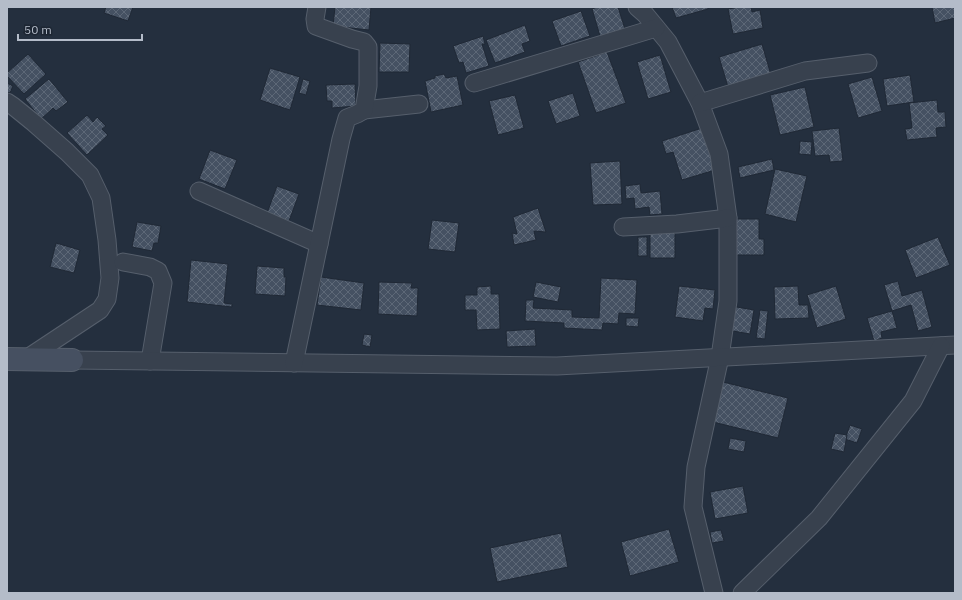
<svg xmlns="http://www.w3.org/2000/svg" width="962" height="600" font-family="'IBM Plex Sans',sans-serif">
	<style>
		.building { fill: url(#building-cross-hatch); stroke: #1f2835 }
		.lines { fill: none; stroke-linecap: round; stroke-linejoin: round }
		.street-casing { stroke: #565f6c; stroke-width: 19 }
		.secondary-casing { stroke: #565f6c; stroke-width: 24 }
		.street { stroke: #38414e; stroke-width: 17 }
		.secondary { stroke: #465061; stroke-width: 22 }
	</style>
	<defs>
		<pattern id="building-cross-hatch" width="8" height="8" patternUnits="userSpaceOnUse"><rect width="8" height="8" fill="#455162"/><path d="M0 0l8 8M0 8l8-8" fill="none" stroke="#5d6877"/></pattern>
	</defs>
	<rect width="100%" height="100%" fill="#242f3e"/>
	<g class="building">
		<polygon points="106,7 133,7 128,21 104,13"/>
		<polygon points="335,7 371,7 369,30 333,26"/>
		<polygon points="597,7 618,7 625,29 600,36 592,9"/>
		<polygon points="672,7 708,7 708,9 676,18"/>
		<polygon points="740,7 751,7 752,12 760,10 763,28 733,34 728,9"/>
		<polygon points="932,7 955,7 955,18 935,23"/>
		<polygon points="581,11 590,36 561,46 552,21"/>
		<polygon points="525,25 530,41 522,44 525,52 495,63 486,40"/>
		<polygon points="483,36 485,44 482,44 489,66 466,73 463,62 459,63 453,46"/>
		<polygon points="380,43 410,44 409,72 379,72"/>
		<polygon points="762,44 771,75 728,87 719,57"/>
		<polygon points="607,52 626,103 596,113 578,62"/>
		<polygon points="28,54 46,74 24,94 7,76 7,73"/>
		<polygon points="660,55 671,92 648,99 637,62"/>
		<polygon points="270,68 300,77 290,110 260,100"/>
		<polygon points="444,74 446,78 457,76 463,105 431,112 425,81 435,78 435,76"/>
		<polygon points="910,75 914,102 887,106 883,79"/>
		<polygon points="872,77 882,111 858,118 848,84"/>
		<polygon points="49,79 68,102 56,111 53,108 41,119 25,99"/>
		<polygon points="303,79 310,81 306,95 299,93"/>
		<polygon points="7,83 13,86 10,93 7,92"/>
		<polygon points="355,84 356,106 332,108 332,101 327,101 326,85"/>
		<polygon points="805,87 814,127 780,135 770,95"/>
		<polygon points="573,93 580,116 556,124 548,101"/>
		<polygon points="515,95 524,128 498,135 489,101"/>
		<polygon points="937,100 938,112 945,112 946,127 936,128 937,137 907,140 905,129 912,128 909,103"/>
		<polygon points="87,115 93,122 97,117 106,126 102,129 108,135 87,155 67,133"/>
		<polygon points="702,128 715,170 682,180 673,152 666,154 662,141"/>
		<polygon points="839,128 843,161 830,162 829,155 815,156 812,131"/>
		<polygon points="800,141 812,142 811,155 799,154"/>
		<polygon points="210,150 237,160 225,189 199,179"/>
		<polygon points="772,159 774,170 740,178 738,167"/>
		<polygon points="620,161 622,204 593,205 590,163"/>
		<polygon points="775,169 807,176 796,222 765,214"/>
		<polygon points="640,184 641,193 660,191 662,214 650,215 649,207 635,209 634,198 626,199 625,186"/>
		<polygon points="277,186 299,194 289,221 267,213"/>
		<polygon points="538,208 546,232 534,231 536,240 514,245 512,233 517,234 513,217"/>
		<polygon points="736,219 759,219 759,239 764,239 764,255 735,255"/>
		<polygon points="432,220 459,223 455,252 428,249"/>
		<polygon points="137,222 161,226 158,243 154,243 152,251 132,247"/>
		<polygon points="650,230 675,231 675,258 650,258"/>
		<rect x="638" y="237" width="9" height="19"/>
		<polygon points="938,237 950,265 916,278 905,250"/>
		<polygon points="56,243 80,250 74,273 50,267"/>
		<polygon points="191,260 228,264 224,303 232,304 232,307 187,302"/>
		<polygon points="257,266 284,268 284,277 286,277 285,296 255,294"/>
		<polygon points="321,277 364,283 361,310 317,305"/>
		<polygon points="601,278 637,280 635,314 619,313 618,324 603,323 602,330 564,328 564,323 525,321 526,300 534,300 533,308 572,310 572,317 599,318"/>
		<polygon points="898,281 902,296 922,290 932,327 918,331 911,305 892,311 897,328 881,332 882,338 874,341 867,318 892,311 884,285"/>
		<polygon points="379,282 412,283 411,288 418,288 417,316 378,314"/>
		<polygon points="536,282 561,287 558,302 533,297"/>
		<polygon points="491,286 491,294 499,294 500,329 477,330 476,310 465,310 465,295 477,295 477,287"/>
		<polygon points="679,286 715,290 713,309 705,308 703,321 675,317"/>
		<polygon points="798,286 799,305 808,305 809,318 775,319 774,287"/>
		<polygon points="836,286 846,319 817,328 807,295"/>
		<polygon points="731,306 754,310 750,334 727,330"/>
		<polygon points="760,310 768,311 765,339 756,338"/>
		<polygon points="626,318 639,318 638,327 626,326"/>
		<polygon points="535,329 536,346 507,347 506,331"/>
		<polygon points="364,334 372,335 370,347 362,345"/>
		<polygon points="723,382 788,398 778,438 713,422"/>
		<polygon points="850,425 862,429 857,443 845,439"/>
		<polygon points="835,433 847,435 844,452 831,449"/>
		<polygon points="730,438 746,441 744,452 728,449"/>
		<polygon points="743,486 748,513 715,519 710,492"/>
		<polygon points="669,529 679,562 630,576 621,542"/>
		<polygon points="721,530 724,541 712,543 710,532"/>
		<polygon points="561,533 568,567 497,582 490,548"/>
	</g>
	<g class="lines">
		<defs>
			<g id="street">
				<polyline points="637,7 645,14 668,42 700,103 719,154 728,218 728,301 720,357 696,467 693,507 714,593"/>
				<polyline points="474,83 656,28"/>
				<polyline points="7,102 13,106 34,123 67,152 90,175 101,198 107,240 110,278 107,299 100,310 26,359"/>
				<polyline points="700,103 805,71 868,63"/>
				<polyline points="364,110 419,104"/>
				<polyline points="199,191 319,244"/>
				<polyline points="623,227 677,224 728,218"/>
				<polyline points="123,262 150,267 158,271 163,283 150,361"/>
				<polyline points="72,360 557,366 955,345"/>
				<polyline points="294,363 341,139 347,118 357,114 364,110 368,86 368,47 364,42 352,39 316,26 315,19 317,7"/>
				<polyline points="742,593 819,518 913,401 941,346"/>
			</g>
			<polyline id="secondary" points="7,359 72,360"/>
		</defs>
		<use href="#street" class="street-casing"/>
		<use href="#secondary" class="secondary-casing"/>
		<use href="#street" class="street"/>
		<use href="#secondary" class="secondary"/>
	</g>
	<rect width="962" height="600" fill="none" stroke="#b4bcc9" stroke-width="16"/>
	<path d="M18 34v6h124v-6" fill="none" stroke="#b4bcc9" stroke-width="2"/>
	<text x="24" y="34" font-size="12" fill="#b4bcc9" stroke="#1d2633" stroke-width="3" paint-order="stroke">50 m</text>
</svg>
